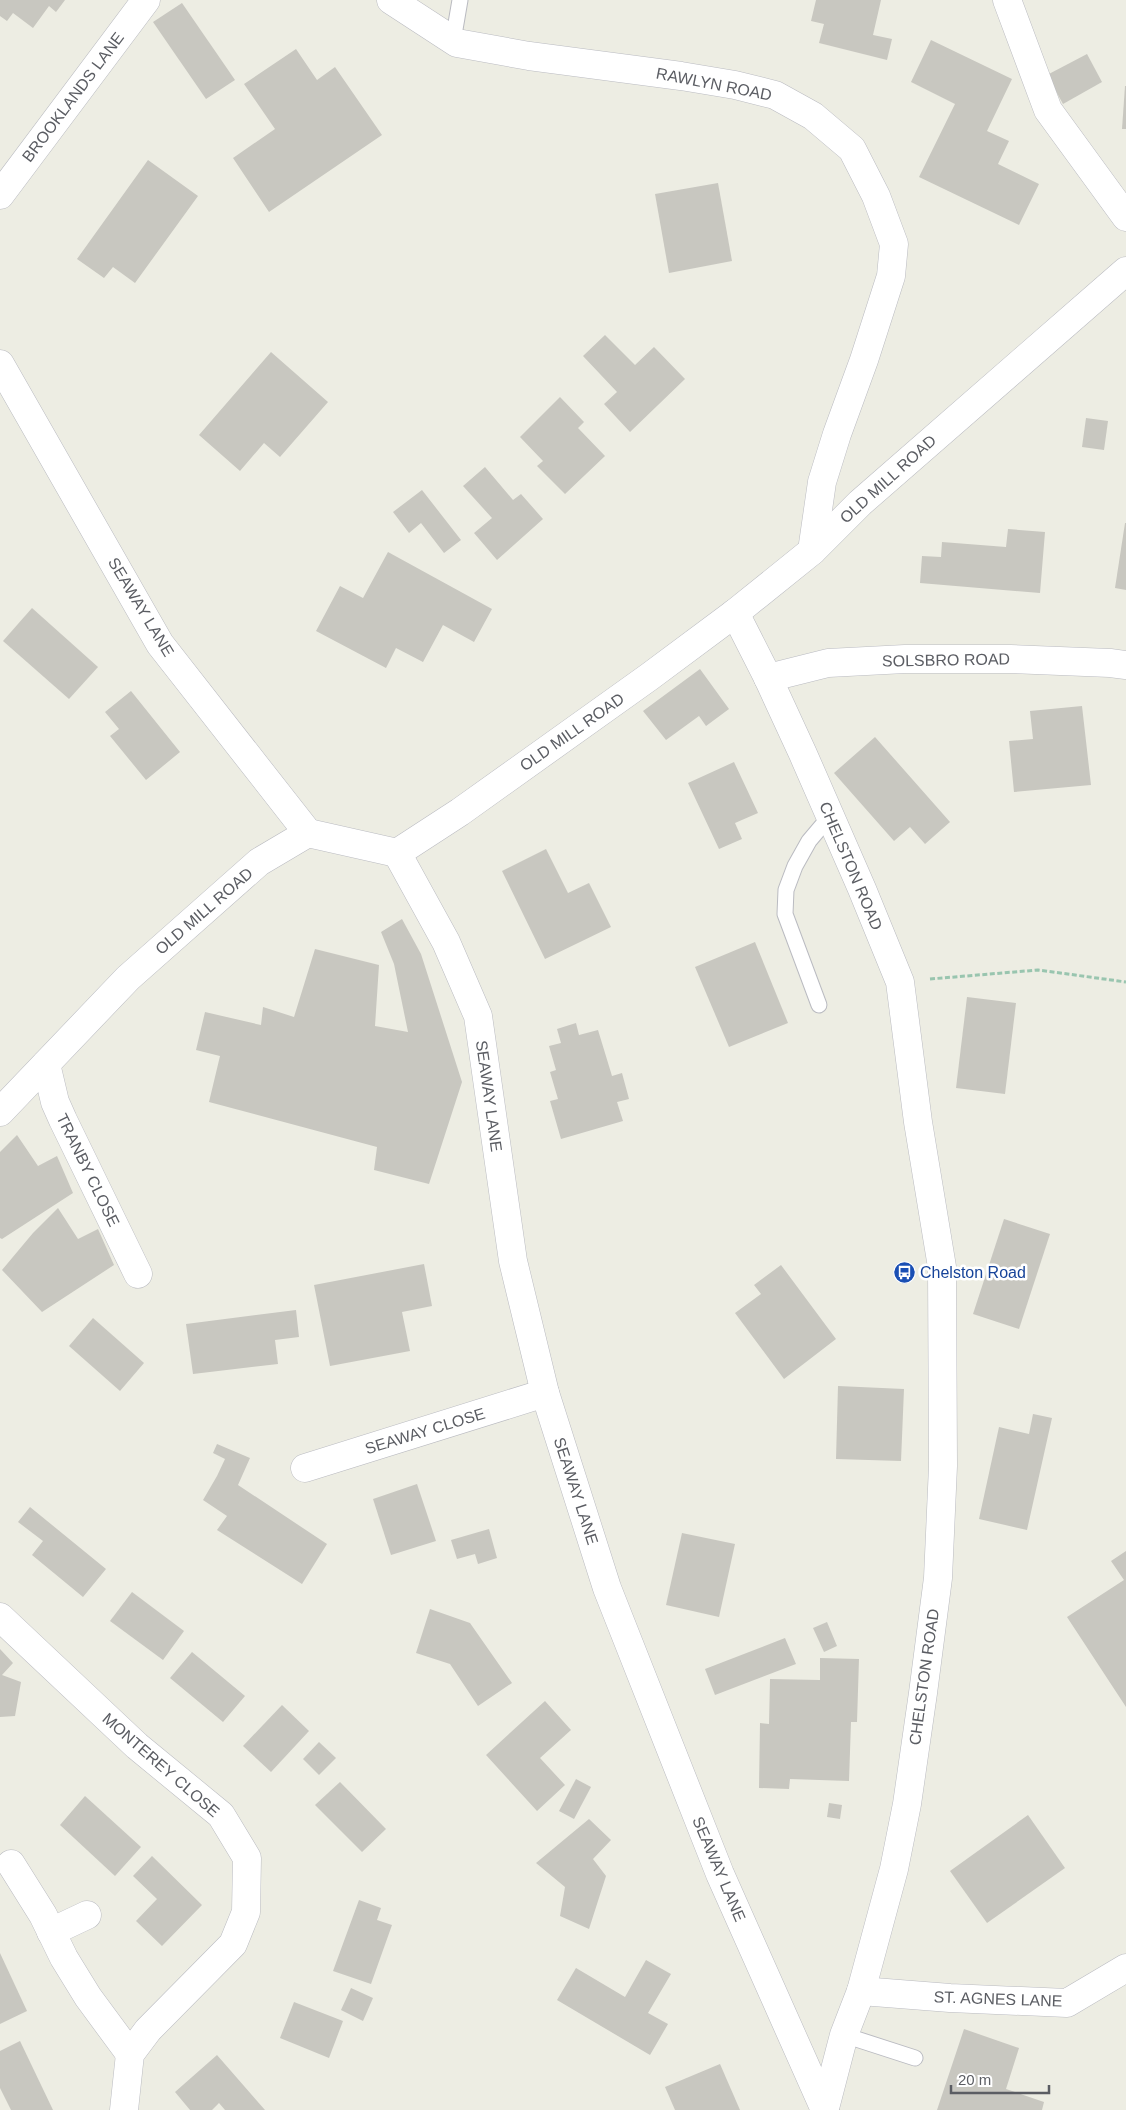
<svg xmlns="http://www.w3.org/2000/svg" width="1126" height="2110" font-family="Arial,sans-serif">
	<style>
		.building { fill: #c8c7c0 }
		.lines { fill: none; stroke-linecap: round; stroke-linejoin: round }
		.service-casing { stroke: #babbc1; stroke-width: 17 }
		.minor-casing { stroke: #babbc1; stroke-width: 29 }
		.path { stroke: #99c5af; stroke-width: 3; stroke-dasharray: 5 2.5; stroke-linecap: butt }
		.service { stroke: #fff; stroke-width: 15 }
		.minor { stroke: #fff; stroke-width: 28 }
		.labels { text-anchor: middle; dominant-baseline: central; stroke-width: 5; stroke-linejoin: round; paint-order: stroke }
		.street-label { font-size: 16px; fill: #5b5d63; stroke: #fff }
		.transit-label { font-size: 16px; fill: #164399; stroke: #fff; text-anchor: start }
	</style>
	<rect width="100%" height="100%" fill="#edede3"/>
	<g class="building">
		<polygon points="0,0 65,0 56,12 49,6 33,28 13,13 7,21 0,16"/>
		<polygon points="816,0 881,0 873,35 892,39 887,60 819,43 824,24 811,21"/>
		<polygon points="182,3 235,80 206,99 153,22"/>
		<polygon points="931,40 1012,79 987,131 1009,141 998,164 1039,184 1019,225 919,177 955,104 911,82"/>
		<polygon points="296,49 317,80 335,67 382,135 269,212 233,158 275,129 244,84"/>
		<polygon points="1087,54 1102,82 1063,104 1047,75"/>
		<polygon points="1125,86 1126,86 1126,129 1122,129"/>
		<polygon points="148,160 198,196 135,283 113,267 104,278 77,259"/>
		<polygon points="718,183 732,261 669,273 655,194"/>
		<polygon points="605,335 635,365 654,347 685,379 630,432 604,404 617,392 583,356"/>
		<polygon points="271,352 328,402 280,457 264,443 240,471 199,435"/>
		<polygon points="560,397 584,422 578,428 605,456 565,494 537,466 543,461 520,437"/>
		<polygon points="1086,418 1108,421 1104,450 1082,447"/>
		<polygon points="485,467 513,500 521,494 543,519 497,560 474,533 492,518 463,486"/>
		<polygon points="422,490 461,540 444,553 421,523 409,533 393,512"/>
		<polygon points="1125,523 1126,523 1126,590 1115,588"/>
		<polygon points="1008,529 1045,532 1040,593 920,583 922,556 941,557 942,542 1006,547"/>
		<polygon points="388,552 492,609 474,642 443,625 423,662 396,648 386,668 316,631 340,586 363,598"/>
		<polygon points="32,608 98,667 69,699 3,641"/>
		<polygon points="700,669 729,709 706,726 699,716 666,740 643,711"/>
		<polygon points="131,691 180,752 146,780 110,736 119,729 105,712"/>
		<polygon points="1082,706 1091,785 1014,792 1009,741 1033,739 1030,711"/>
		<polygon points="875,737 950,822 925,844 910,827 894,841 834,773"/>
		<polygon points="734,762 758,813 735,823 742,839 719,849 688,783"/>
		<polygon points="546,849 568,893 589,883 611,927 545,959 502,871"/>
		<polygon points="402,919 421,954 462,1082 429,1184 374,1170 377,1147 209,1102 220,1056 196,1050 205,1012 261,1025 263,1007 294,1017 315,949 379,965 375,1026 408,1032 394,964 381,932"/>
		<polygon points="755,942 788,1023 729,1047 695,967"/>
		<polygon points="967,997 1016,1003 1005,1094 956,1088"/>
		<polygon points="576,1023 579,1035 598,1030 612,1076 622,1073 629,1099 617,1102 623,1121 561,1139 550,1101 558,1099 550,1072 556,1070 549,1046 561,1043 557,1029"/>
		<polygon points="17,1135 38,1166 57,1156 73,1193 2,1239 0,1238 0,1152"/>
		<polygon points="58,1208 78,1239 98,1229 114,1265 42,1312 2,1270 33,1233"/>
		<polygon points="1004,1219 1050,1234 1019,1329 973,1314"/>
		<polygon points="424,1264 432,1306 402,1312 410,1351 330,1366 314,1285"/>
		<polygon points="781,1265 836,1339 784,1379 735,1313 761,1294 754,1285"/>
		<polygon points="296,1310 299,1337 275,1340 278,1364 193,1374 186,1324"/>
		<polygon points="93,1318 144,1363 120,1391 69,1346"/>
		<polygon points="838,1386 904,1389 901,1461 836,1459"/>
		<polygon points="1033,1414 1052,1418 1027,1530 979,1519 999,1427 1029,1434"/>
		<polygon points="217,1444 250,1458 238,1485 327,1544 302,1584 217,1530 227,1516 203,1500 217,1476 225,1459 213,1453"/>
		<polygon points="417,1484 436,1541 391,1555 373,1499"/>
		<polygon points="30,1507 106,1569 83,1597 32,1555 43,1541 18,1522"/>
		<polygon points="489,1529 497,1558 478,1564 475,1554 457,1559 451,1540"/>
		<polygon points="682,1533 735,1544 719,1617 666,1605"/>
		<polygon points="1126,1551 1126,1707 1067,1617 1124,1580 1111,1561"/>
		<polygon points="132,1592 184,1631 163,1660 110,1621"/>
		<polygon points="430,1609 470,1623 512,1683 478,1706 450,1664 416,1653"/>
		<polygon points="827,1622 837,1646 824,1652 813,1628"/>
		<polygon points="785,1638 796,1664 715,1695 705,1669"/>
		<polygon points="0,1649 13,1663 2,1675 21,1682 15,1716 0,1717"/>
		<polygon points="192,1652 245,1696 223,1722 170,1678"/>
		<polygon points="820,1658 859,1659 857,1722 851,1722 849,1781 790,1779 789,1789 759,1788 760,1723 769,1724 770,1679 820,1680"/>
		<polygon points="545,1701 571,1730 540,1758 565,1785 537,1811 486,1755"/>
		<polygon points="282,1705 309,1731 271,1772 243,1746"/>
		<polygon points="319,1742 336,1758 319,1775 303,1759"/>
		<polygon points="576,1779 591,1787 574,1819 559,1811"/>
		<polygon points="340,1782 386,1829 362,1852 315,1805"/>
		<polygon points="85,1796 141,1847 115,1876 60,1825"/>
		<polygon points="829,1803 842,1805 840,1819 827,1817"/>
		<polygon points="1028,1815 1065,1868 987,1923 950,1871"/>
		<polygon points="589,1819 611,1840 593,1859 606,1876 589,1929 560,1916 565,1887 536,1863"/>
		<polygon points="152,1856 202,1905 162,1946 136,1921 157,1899 133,1876"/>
		<polygon points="359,1900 381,1908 377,1920 392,1925 371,1984 333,1971"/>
		<polygon points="0,1953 27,2011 0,2024"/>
		<polygon points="646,1960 671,1974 648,2013 668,2024 650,2055 557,2000 576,1968 625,1997"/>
		<polygon points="351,1988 373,1998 363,2021 341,2010"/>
		<polygon points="294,2002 343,2021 329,2058 280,2038"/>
		<polygon points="964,2029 1019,2048 1006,2089 1044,2102 1042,2110 937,2110"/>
		<polygon points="20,2041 53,2110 11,2110 0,2088 0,2051"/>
		<polygon points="217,2055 265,2110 225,2110 219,2103 212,2110 190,2110 175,2092"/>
		<polygon points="720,2064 740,2110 675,2110 665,2087"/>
	</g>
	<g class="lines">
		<defs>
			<g id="service">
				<polyline points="453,41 460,0"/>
				<polyline points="819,1005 785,914 786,890 795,866 809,841 831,815"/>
				<polyline points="844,2035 915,2058"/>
			</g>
			<g id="minor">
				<polyline points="391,0 457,43 529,56 681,76 735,85 775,95 813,116 852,149 876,196 894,244 891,276 864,360 837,434 822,482 812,551"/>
				<polyline points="1007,0 1048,110 1126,217"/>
				<polyline points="0,195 146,0"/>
				<polyline points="0,364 160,644 308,833"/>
				<polyline points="735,613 768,678 803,754 862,889 900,982 918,1122 942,1267 943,1466 938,1578 923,1693 907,1804 894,1869 861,1991 844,2035 825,2108"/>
				<polyline points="768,678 828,663 905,659 1010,659 1110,663 1126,665"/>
				<polyline points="397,853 446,942 478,1016 513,1261 545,1393 607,1588 720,1874 825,2110"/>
				<polyline points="46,1064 55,1102 63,1120 138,1274"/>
				<polyline points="0,1112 128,978 259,862 308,833 397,853 460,812 649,677 735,613 812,551 860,503 1126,271"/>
				<polyline points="305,1468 545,1393"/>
				<polyline points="0,1617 137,1746 221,1815 247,1858 246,1912 233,1944 148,2030 130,2054 124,2110"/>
				<polyline points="11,1864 43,1915 64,1958 88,1997 130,2054"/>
				<polyline points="51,1932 87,1915"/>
				<polyline points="861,1991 950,1998 1067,2003 1126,1968"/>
			</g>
		</defs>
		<use href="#service" class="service-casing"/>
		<use href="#minor" class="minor-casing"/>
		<polyline class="path" points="930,979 1038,970 1126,982"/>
		<use href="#service" class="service"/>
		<use href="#minor" class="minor"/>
	</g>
	<defs>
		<symbol id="bus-disc" viewBox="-11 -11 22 22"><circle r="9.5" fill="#1a4fb4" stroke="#fff"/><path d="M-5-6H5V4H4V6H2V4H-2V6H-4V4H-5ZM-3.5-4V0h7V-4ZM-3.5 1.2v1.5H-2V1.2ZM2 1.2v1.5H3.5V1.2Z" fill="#fff"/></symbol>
	</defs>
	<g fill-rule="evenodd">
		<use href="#bus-disc" x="892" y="1260" width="25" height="25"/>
	</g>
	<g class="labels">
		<g class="street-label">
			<text transform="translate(714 84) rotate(11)">RAWLYN ROAD</text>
			<text transform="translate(73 97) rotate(-53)">BROOKLANDS LANE</text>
			<text transform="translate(888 479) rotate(-42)">OLD MILL ROAD</text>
			<text transform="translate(141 607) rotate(59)">SEAWAY LANE</text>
			<text transform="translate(946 660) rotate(-1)">SOLSBRO ROAD</text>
			<text transform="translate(572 732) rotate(-35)">OLD MILL ROAD</text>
			<text transform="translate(851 866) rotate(67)">CHELSTON ROAD</text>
			<text transform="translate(204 911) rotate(-41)">OLD MILL ROAD</text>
			<text transform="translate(489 1096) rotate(82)">SEAWAY LANE</text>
			<text transform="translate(88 1170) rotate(64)">TRANBY CLOSE</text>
			<text transform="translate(425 1431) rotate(-17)">SEAWAY CLOSE</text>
			<text transform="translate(576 1491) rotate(72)">SEAWAY LANE</text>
			<text transform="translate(924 1677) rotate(-82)">CHELSTON ROAD</text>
			<text transform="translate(161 1765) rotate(41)">MONTEREY CLOSE</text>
			<text transform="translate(719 1869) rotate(67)">SEAWAY LANE</text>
			<text transform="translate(998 1999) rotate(2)">ST. AGNES LANE</text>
		</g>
		<g class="transit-label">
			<text x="920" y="1272">Chelston Road</text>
		</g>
	</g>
	<path d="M951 2085v8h98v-8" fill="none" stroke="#5b5d63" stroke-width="2.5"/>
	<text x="958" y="2085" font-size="15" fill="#5b5d63" stroke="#ffffff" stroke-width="4" paint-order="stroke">20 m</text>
</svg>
